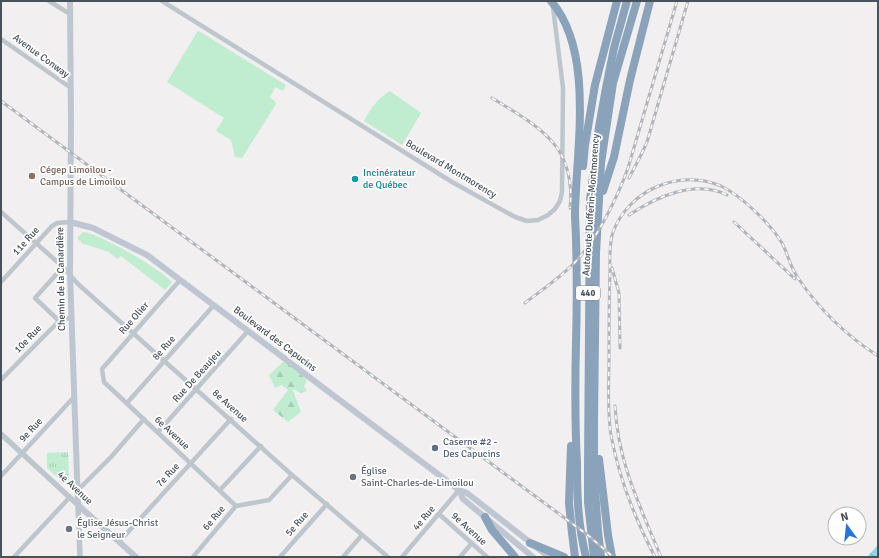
<svg xmlns="http://www.w3.org/2000/svg" width="879" height="558" font-family="Signika,sans-serif">
	<style>
		.grass { fill: #c0ecd0 }
		.forest { fill: url(#forest-firs) }
		.park { fill: url(#park-tufts) }
		.water { fill: url(#water-waves) }
		.lines { fill: none; stroke-linecap: round; stroke-linejoin: round }
		.minor { stroke: #bec6cd; stroke-width: 4.5 }
		.tertiary { stroke: #bec6cd; stroke-width: 5.5 }
		.secondary { stroke: #bec7d1; stroke-width: 6 }
		.motorway { stroke: #8aa2ba; stroke-width: 8 }
		.rail-casing { stroke: #b1b4b8; stroke-width: 3 }
		.rail { stroke: #fff; stroke-width: 1.5; stroke-dasharray: 4.5; stroke-linecap: butt }
		.education-dot { fill: #8d6e63; stroke: #fff; stroke-width: 1.5 }
		.culture-dot { fill: #0f9aa8; stroke: #fff; stroke-width: 1.5 }
		.service-dot { fill: #5c6f8a; stroke: #fff; stroke-width: 1.5 }
		.worship-dot { fill: #6b7280; stroke: #fff; stroke-width: 1.5 }
		.labels { text-anchor: middle; dominant-baseline: central; stroke-width: 3.5; stroke-linejoin: round; paint-order: stroke }
		.shield { fill: #fff; stroke: #7f868c; stroke-width: 1 }
		.shield-label { font-size: 9px; font-weight: bold; fill: #48525b }
		.street-label { font-size: 10px; fill: #48525b; stroke: #fff }
		.education-label { font-size: 10px; fill: #785e54; stroke: #fff; text-anchor: start }
		.culture-label { font-size: 10px; fill: #0d838f; stroke: #fff; text-anchor: start }
		.service-label { font-size: 10px; fill: #4e5e75; stroke: #fff; text-anchor: start }
		.worship-label { font-size: 10px; fill: #5b616d; stroke: #fff; text-anchor: start }
	</style>
	<defs>
		<pattern id="forest-firs" width="22" height="20" patternUnits="userSpaceOnUse"><rect width="22" height="20" fill="#c0ecd0"/><path d="M5 1l3.5 6h-7zM16 11l3.5 6h-7z" fill="#a6ccb5"/></pattern>
		<pattern id="park-tufts" width="24" height="20" patternUnits="userSpaceOnUse"><rect width="24" height="20" fill="#c0ecd0"/><path d="M3 7l-1-3M5 7V3M7 7l1-3M15 17l-1-3M17 17v-4M19 17l1-3" fill="none" stroke="#a6ccb5"/></pattern>
		<pattern id="water-waves" width="16" height="10" patternUnits="userSpaceOnUse"><rect width="16" height="10" fill="#90d6e6"/><path d="M0 5q4-4 8 0t8 0" fill="none" stroke="#78b0bd"/></pattern>
	</defs>
	<rect width="100%" height="100%" fill="#f1efef"/>
	<g class="grass">
		<polygon points="199,31 286,85 283,91 275,87 270,98 274,100 276,104 242,158 235,157 231,140 216,131 224,118 167,82 197,32"/>
		<path d="M390 91 421 113 402 145 364 121C370 109 378 98 390 91Z"/>
		<path d="M83 232C99 233 162 270 172 282L165 290 121 256 117 259 109 252 81 243V241L78 240V237Z"/>
	</g>
	<polygon class="forest" points="285,360 307,380 304,386 307,391 300,393 292,388 301,412 288,422 273,410 288,390 282,385 275,388 269,375"/>
	<polygon class="park" points="68,452 69,482 67,486 47,468 47,453"/>
	<polygon class="water" points="878,545 878,557 867,557"/>
	<g class="lines">
		<g class="minor">
			<polyline points="49,1 70,14"/>
			<polyline points="162,1 452,182 515,217 527,221 538,220 548,215 555,209 560,201 562,192 563,88 553,7"/>
			<polyline points="1,39 71,88"/>
			<polyline points="1,212 63,267 78,284 292,475 388,557"/>
			<polyline points="62,266 63,267 35,298 58,320 71,318"/>
			<polyline points="180,280 102,369 104,382 236,506"/>
			<polyline points="1,282 52,226 57,223 70,222"/>
			<polyline points="1,380 60,320"/>
			<polyline points="127,403 214,305"/>
			<polyline points="158,432 248,331"/>
			<polyline points="1,476 74,397"/>
			<polyline points="78,490 111,457 144,419"/>
			<polyline points="220,490 261,446"/>
			<polyline points="439,514 487,557"/>
			<polyline points="119,542 231,419"/>
			<polyline points="14,557 70,497"/>
			<polyline points="193,557 236,506 269,500 292,475"/>
			<polyline points="280,557 327,504"/>
			<polyline points="343,557 362,535"/>
			<polyline points="402,557 459,490"/>
			<polyline points="460,557 472,543"/>
		</g>
		<polyline class="tertiary" points="1,434 78,505 80,557"/>
		<g class="secondary">
			<polyline points="70,1 71,123 70,273 78,505 136,557"/>
			<polyline points="70,222 93,228 147,255 459,490 467,493 549,557"/>
			<polyline points="459,490 463,499 533,557"/>
		</g>
		<g class="motorway">
			<path d="M551 1C595 52 576 150 575 213 575 222 576 231 576 240 577 274 577 309 576 343 575 383 575 424 577 464 577 496 578 526 586 557"/>
			<polyline points="583,166 585,145 595,85 617,1"/>
			<polyline points="603,191 614,157 630,80 650,1"/>
			<polyline points="571,446 569,503 572,533 575,557"/>
			<polyline points="599,459 608,535 612,557"/>
			<polyline points="485,517 492,530 515,557"/>
			<polyline points="530,543 564,557"/>
			<polyline points="594,557 588,502 588,467 590,200 599,127 606,88 614,48 627,1"/>
			<polyline points="601,557 598,531 594,476 594,422 596,253 601,163 613,83 637,1"/>
		</g>
		<defs>
			<g id="rail">
				<path d="M492 98C539 127 576 145 570 208"/>
				<polyline points="1,101 589,536 613,557"/>
				<polyline points="629,178 640,157 647,142 688,1"/>
				<path d="M629 215C656 197 695 179 727 195"/>
				<polyline points="734,222 795,279"/>
				<polyline points="612,268 619,293 620,348"/>
				<path d="M525 303C543 289 563 276 578 259 598 237 618 196 628 168L677 1"/>
				<path d="M615 406C618 463 640 506 661 557"/>
				<path d="M655 557C635 519 619 478 611 435 607 412 609 382 609 358 609 329 609 300 610 270 610 258 609 244 613 232 629 190 679 168 721 186 740 195 771 224 782 243 788 254 790 267 798 278 819 309 847 336 878 356"/>
			</g>
		</defs>
		<use href="#rail" class="rail-casing"/>
		<use href="#rail" class="rail"/>
	</g>
	<circle class="education-dot" cx="32" cy="176" r="4"/>
	<circle class="culture-dot" cx="355" cy="179" r="4"/>
	<circle class="service-dot" cx="435" cy="448" r="4"/>
	<g class="worship-dot">
		<circle cx="353" cy="477" r="4"/>
		<circle cx="69" cy="529" r="4"/>
	</g>
	<g class="labels">
		<rect class="shield" x="576" y="286" width="24" height="14" rx="3"/>
		<g class="shield-label">
			<text x="588" y="293">440</text>
		</g>
		<g class="street-label">
			<text transform="translate(41 56) rotate(36)">Avenue Conway</text>
			<text transform="translate(451 169) rotate(31)">Boulevard Montmorency</text>
			<text transform="translate(591 205) rotate(-86)">Autoroute Dufferin-Montmorency</text>
			<text transform="translate(26 241) rotate(-48)">11e Rue</text>
			<text transform="translate(61 279) rotate(-91)">Chemin de la Canardière</text>
			<text transform="translate(134 318) rotate(-49)">Rue Olier</text>
			<text transform="translate(28 339) rotate(-46)">10e Rue</text>
			<text transform="translate(275 339) rotate(37)">Boulevard des Capucins</text>
			<text transform="translate(164 348) rotate(-49)">8e Rue</text>
			<text transform="translate(197 376) rotate(-48)">Rue De Beaujeu</text>
			<text transform="translate(230 406) rotate(42)">8e Avenue</text>
			<text transform="translate(31 430) rotate(-47)">9e Rue</text>
			<text transform="translate(172 433) rotate(43)">6e Avenue</text>
			<text transform="translate(168 475) rotate(-47)">7e Rue</text>
			<text transform="translate(75 488) rotate(43)">4e Avenue</text>
			<text transform="translate(214 518) rotate(-50)">6e Rue</text>
			<text transform="translate(424 518) rotate(-50)">4e Rue</text>
			<text transform="translate(297 524) rotate(-49)">5e Rue</text>
			<text transform="translate(469 529) rotate(42)">9e Avenue</text>
		</g>
		<g class="education-label">
			<text x="40" y="170">Cégep Limoilou -<tspan x="40" dy="12">Campus de Limoilou</tspan></text>
		</g>
		<g class="culture-label">
			<text x="363" y="173">Incinérateur<tspan x="363" dy="12">de Québec</tspan></text>
		</g>
		<g class="service-label">
			<text x="443" y="442">Caserne #2 -<tspan x="443" dy="12">Des Capucins</tspan></text>
		</g>
		<g class="worship-label">
			<text x="361" y="471">Église<tspan x="361" dy="12">Saint-Charles-de-Limoilou</tspan></text>
			<text x="77" y="523">Église Jésus-Christ<tspan x="77" dy="12">le Seigneur</tspan></text>
		</g>
	</g>
	<rect width="879" height="558" fill="none" stroke="#48525b" stroke-width="4"/>
	<g transform="translate(847 526) rotate(345)"><circle r="19" fill="#ffffff" stroke="#b6babd"/>
	<path d="M0-3L7 15L0 10L-7 15Z" fill="#2576d4"/>
	<text y="-6" font-size="11" font-weight="bold" text-anchor="middle" fill="#48525b">N</text>
	</g>
</svg>
